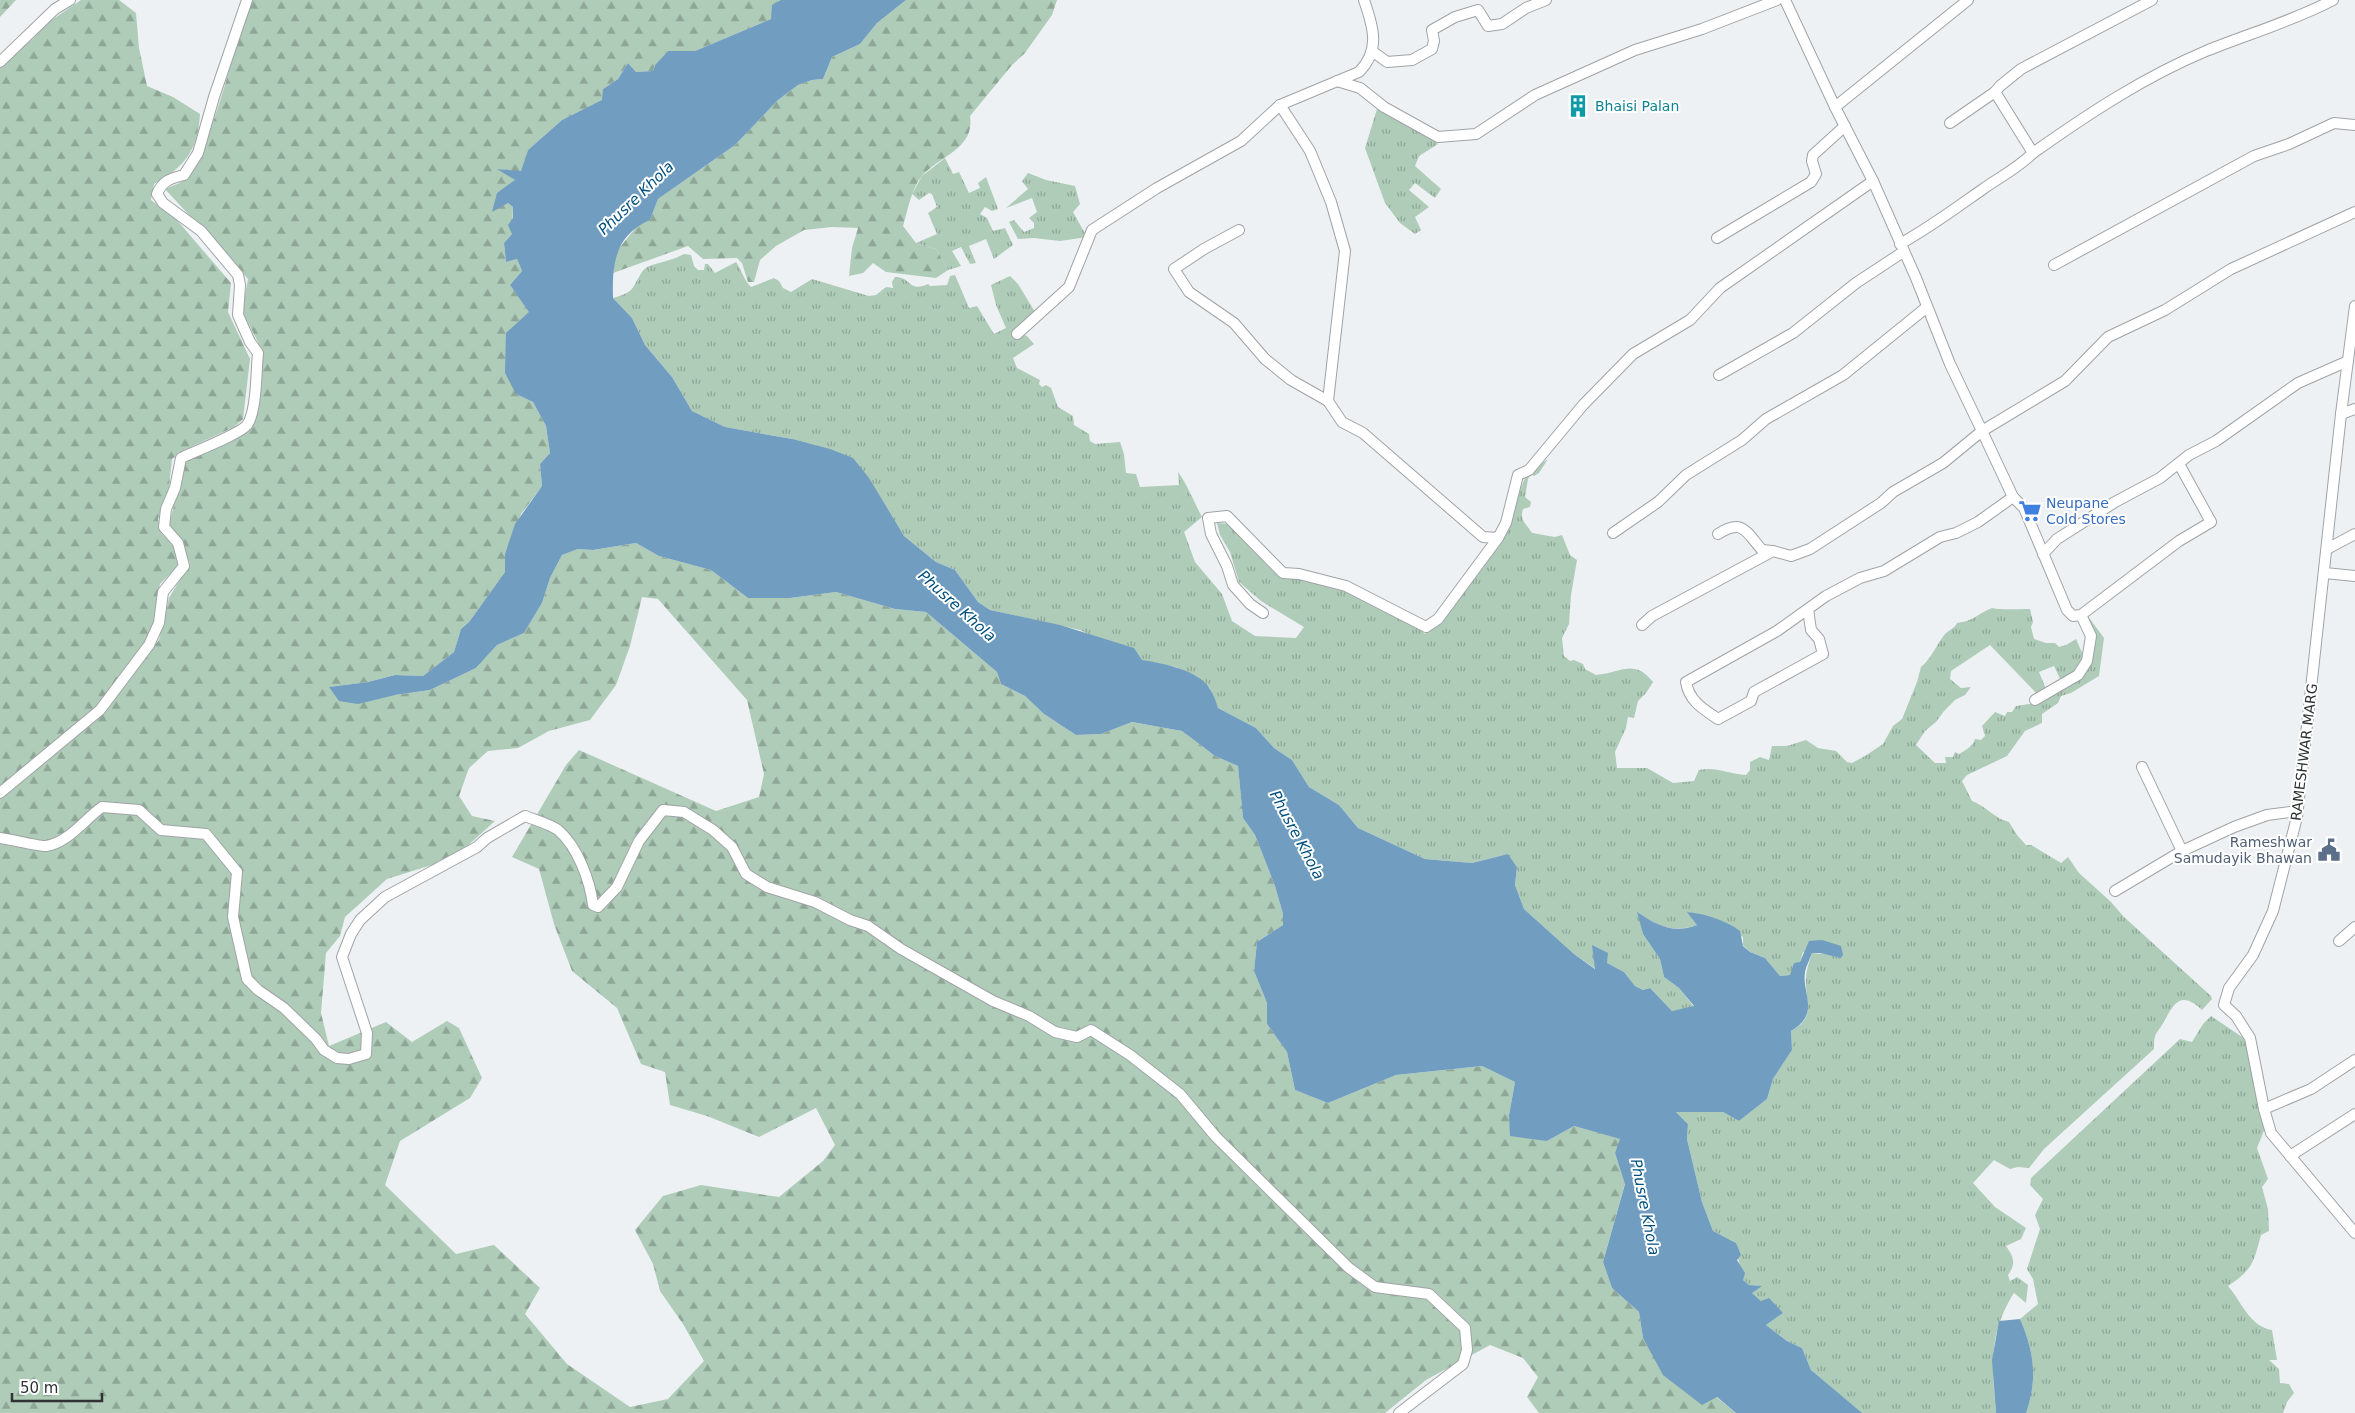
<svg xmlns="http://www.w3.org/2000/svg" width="2355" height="1413" font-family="'DejaVu Sans',sans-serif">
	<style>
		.grass { fill: url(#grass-tufts) }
		.forest { fill: url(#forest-firs); fill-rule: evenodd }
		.water { fill: #719dc0 }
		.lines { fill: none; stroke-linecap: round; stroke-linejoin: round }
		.street-casing { stroke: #a0a3a6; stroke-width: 12 }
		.street { stroke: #fff; stroke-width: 10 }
		.labels { text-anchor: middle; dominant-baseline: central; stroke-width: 4; stroke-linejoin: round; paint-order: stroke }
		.culture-label { font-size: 14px; fill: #0d838f; stroke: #fff; text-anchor: start }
		.shop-label { font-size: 14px; fill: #366cbe; stroke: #fff; text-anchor: start }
		.street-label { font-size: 14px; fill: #303233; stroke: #fff }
		.service-label { font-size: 14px; fill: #4e5e75; stroke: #fff; text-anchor: end }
		.water-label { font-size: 15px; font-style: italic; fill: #00507d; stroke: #fff }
	</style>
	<defs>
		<pattern id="grass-tufts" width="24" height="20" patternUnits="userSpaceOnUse" patternTransform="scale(1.25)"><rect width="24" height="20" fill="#aeccb8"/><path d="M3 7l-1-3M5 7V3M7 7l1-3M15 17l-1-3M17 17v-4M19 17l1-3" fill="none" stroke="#8ea696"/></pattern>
		<pattern id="forest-firs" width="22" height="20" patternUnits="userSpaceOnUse" patternTransform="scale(1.25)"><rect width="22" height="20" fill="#aeccb8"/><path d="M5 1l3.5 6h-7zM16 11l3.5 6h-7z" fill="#8ea696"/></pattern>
	</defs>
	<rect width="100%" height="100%" fill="#eef1f4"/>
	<g class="grass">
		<polygon points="1377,109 1391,113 1438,144 1419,156 1415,166 1441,189 1435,198 1415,183 1409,190 1429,207 1415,217 1421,230 1415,234 1400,223 1385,203 1365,148"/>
		<polygon points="945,158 953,174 959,172 969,193 980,188 978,183 986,177 998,209 992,211 985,207 980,214 987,218 993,231 1005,228 1013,245 994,259 986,239 969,246 976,263 970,264 961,247 952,251 961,266 948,270 936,249 916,243 937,234 928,213 937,207 932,194 929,193 919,200 912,194 922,176"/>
		<polygon points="1028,173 1046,180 1075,186 1080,204 1073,212 1087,237 1060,241 1034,238 1018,239 1009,222 1014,220 1024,232 1034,228 1034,223 1029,218 1037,212 1032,198 1006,208 1028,189 1022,181"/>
		<path d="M684 254 691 255 694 266 698 270H704L705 264H708L715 273 736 262C742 270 743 279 751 287L774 278 779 281 783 288 791 292 812 279 869 296 876 295 886 287 893 288 892 282 895 277C912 277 908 293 928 284L930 286 947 285 950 276 955 275 969 308 977 306 994 334 1006 328 996 305 991 285 1010 276 1018 284 1035 312 1022 334 1027 336 1034 344 1013 358 1017 368 1040 380 1039 384 1042 387 1046 385 1051 388 1058 407 1073 416 1074 425 1089 434 1090 441 1095 444 1120 442 1124 454 1126 473 1136 474 1140 487 1179 485 1178 472C1188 486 1194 502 1202 517L1184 532 1195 562 1222 594 1232 621 1255 636 1296 638 1304 627 1261 601 1239 582 1230 552 1220 535 1217 523 1231 524 1282 575 1352 591 1419 628 1425 634 1470 585 1500 544 1524 480 1530 472 1548 459 1539 473 1534 476 1531 474 1528 479 1525 497 1531 502 1530 507 1523 509C1519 521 1527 524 1532 533L1555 537 1562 535 1570 555 1577 560 1571 595 1569 624 1562 638 1564 656 1570 661 1574 660 1583 664 1585 669 1596 675C1621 673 1634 658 1653 682L1646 693 1638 701 1634 718 1628 717 1626 728 1615 752 1617 768H1647L1673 783 1694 781 1699 770C1715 766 1729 774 1746 775L1750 770V762L1760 757 1769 760 1772 746H1787L1806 740 1818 748 1836 751 1847 762 1852 763 1865 756 1883 744 1893 726 1902 719 1917 682 1921 667C1932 658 1936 645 1945 634 1949 630 1954 629 1957 623 1974 621 1977 614 1992 608 1996 610 2023 609 2030 609L2033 622 2031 627 2034 639 2046 643H2055L2059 647 2066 645 2076 639 2084 657 2081 667 2061 681 2054 666 2039 672 2046 689 2037 694 1990 645 1951 671 1950 679 1961 688 1971 687 1965 695 1955 700 1944 711 1936 722 1925 731 1916 745 1935 763H1946L1945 757H1953L1955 752 1959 754C1966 750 1973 746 1975 739L1981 740 1985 736 1982 726 1995 712 2005 716 2007 712H2012L2016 706 2035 703 2089 664 2096 640 2087 615 2104 638 2099 676 2071 693 2061 696 2058 703 2042 714V723L2025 731 2007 756 1967 775 1962 781 1972 801C1986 806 1995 819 2009 822L2017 835 2026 845H2031L2061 863 2068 857 2079 873 2111 902 2124 917 2211 996 2212 999 2202 1010C2183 992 2175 1000 2165 1020 2157 1035 2154 1030 2154 1049L2044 1149 2029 1168 2018 1167 2010 1169 1994 1160 1973 1183 1995 1207 2026 1228 2021 1239 2006 1246C2014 1257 2016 1264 2008 1275L2010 1281 2017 1277 2028 1285 2026 1303 2014 1293C1988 1334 1992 1367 1996 1413H1862L1855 1408 1811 1370 1802 1348 1787 1341 1766 1325 1783 1313 1761 1301 1751 1292 1761 1286 1749 1285 1743 1280C1741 1266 1736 1256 1736 1243L1713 1231 1702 1202 1687 1139 1688 1124 1675 1111 1723 1112 1739 1121 1767 1099 1773 1079 1792 1050 1791 1031C1817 1017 1805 1002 1806 980 1806 970 1809 963 1812 953L1836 955 1841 946 1803 952 1800 962 1790 975 1780 976 1765 958 1750 952 1743 945V937L1688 912 1698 925C1672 933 1660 927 1638 913L1643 934 1660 959 1664 977 1679 988 1694 1007 1672 1011 1650 988 1643 990 1635 986 1624 972 1607 963 1596 969 1574 954 1524 909 1515 885 1517 867 1508 854 1472 863 1425 859 1358 828 1339 805 1309 787 1292 760 1274 748 1256 728 1218 708 1210 688 1189 673 1176 667 1142 660 1080 630 990 610 978 602 955 570 936 562 904 536 891 517 792 439 725 427 692 411 672 377 645 345 632 318 613 298C620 296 626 294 631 290 636 285 640 271 647 267 659 262 672 261 684 254Z"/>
		<path d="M2211 1016 2248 1041 2265 1128 2257 1148 2268 1179 2262 1187 2268 1209 2269 1231 2261 1235C2253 1264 2253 1269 2228 1286 2241 1301 2250 1327 2272 1330L2277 1360H2269L2279 1369 2280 1383 2289 1384 2294 1393 2287 1402 2283 1413H2026C2038 1379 2034 1351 2020 1319L2038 1304 2033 1279 2027 1269 2040 1229 2035 1215 2043 1199 2030 1185 2031 1178 2180 1039 2192 1042 2203 1024Z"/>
	</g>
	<g class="forest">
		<polygon points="0,0 16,0 0,17"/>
		<path d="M81 0H119L136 13 139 48 147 86 173 97 200 114C198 150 185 167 154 184L151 200 176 219 231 283 228 312 250 359 243 419 234 427 184 450 172 459 169 487 158 519 161 533 174 547 178 566 160 584 155 618 150 635 98 717 159 640 169 598 190 563 168 528 186 460 250 427 262 350 242 311 248 279 165 189C172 186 181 183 186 179 208 159 238 37 248 4L247 0H781L771 19 695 51H668L655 65 653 71 636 72 628 63 618 79 603 89V100L562 120 528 150 521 172 499 169 515 180 492 211 508 203 513 207 512 234 504 243 506 262 517 259 522 271 510 285 530 312 516 394 533 402 546 426 550 453 540 464 542 486 521 514 505 554V572L469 622 461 629 454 652 423 676 395 675 368 682 329 687 395 695 430 690 476 668 497 645 524 633 542 603 550 578 562 555 578 549 593 550 636 543 659 556 711 570 748 598H790L836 592 895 609 926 612 997 672 1001 684 1025 696 1044 714 1076 735 1101 734 1132 722 1182 731 1215 756 1238 766 1243 818 1255 835 1275 886 1283 914V925L1257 942 1254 971 1267 1003V1024L1287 1052 1295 1090 1328 1103 1396 1075 1482 1066 1515 1082 1509 1115 1547 1141 1574 1126 1621 1139 1615 1153 1625 1183 1603 1262 1612 1288 1639 1312 1643 1338 1736 1413H1539L1527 1397 1538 1377 1523 1358 1490 1345 1426 1380 1385 1413H0V68L15 52 33 39 46 24ZM642 597 658 599 747 700 764 774 759 797 716 811 579 750 566 765 512 857 539 869 554 924 572 971 617 1008 641 1064 665 1072 670 1105 707 1116 759 1137 816 1108 835 1145 823 1161 779 1197 701 1185 663 1196 635 1230 653 1264 660 1291 683 1324 704 1361 668 1399 630 1407 567 1364 525 1314 540 1288 494 1245 456 1254 385 1185 400 1141 470 1098 482 1078 459 1028 447 1021 412 1042 386 1022 329 1046 321 1013 326 953 340 936 345 917 387 879 454 858 495 821 472 816 459 796 469 768 488 751 518 748 549 731 590 720 616 685 630 646Z"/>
		<path d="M906 0H1057L1052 15 1025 53 1012 65 970 116C975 149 940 155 922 176 911 189 908 210 903 226L916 243 936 249 948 270 936 278 919 276 886 272 873 263 863 273 849 276 852 248 858 228 832 227 804 230 776 246 760 260 754 282H748L742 263 737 258 703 259 688 246 613 273 616 252 638 225 650 220 658 199 735 145 778 100 798 85 812 80 823 79 832 57 860 44 877 23Z"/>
	</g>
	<g class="water">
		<path d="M781 0H906L877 23 860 44 832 57 823 79 812 80 798 85 778 100 735 145 658 199 650 220C615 235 612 264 613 298L632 318 645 345 672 377 692 411 725 427 792 439 830 449 853 458 869 478 904 536 936 562 955 570 978 602 990 610 1060 625 1134 648 1142 660C1162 663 1199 670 1210 689 1214 695 1216 702 1218 708L1256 728 1274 748 1292 760 1309 787 1339 805 1358 828 1425 859 1472 863 1508 854 1517 867 1515 885 1524 909 1574 954 1595 969 1592 945 1608 953 1607 963 1624 972 1635 986 1643 990 1650 988 1672 1011 1694 1006 1679 988 1664 977 1660 959 1643 934 1637 912C1658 926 1673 934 1697 925L1687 912C1706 914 1725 920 1740 931L1743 946 1750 952 1765 958 1780 976 1790 975 1794 963 1800 962 1809 941 1822 940 1841 946 1843 955 1841 958 1820 953H1812C1810 958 1808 963 1806 968 1799 992 1823 1012 1791 1031L1792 1050 1773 1079 1767 1099 1739 1121 1723 1112H1676L1688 1124 1687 1139 1702 1202 1713 1231 1736 1243 1741 1255 1737 1260 1745 1273 1743 1280 1749 1285 1762 1286 1752 1293 1761 1301 1769 1298 1783 1313 1766 1325 1787 1341 1802 1348 1811 1370 1862 1413H1736L1717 1397 1702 1405 1663 1375 1643 1338 1639 1312 1612 1288 1603 1262 1625 1184 1615 1153 1620 1139 1574 1126 1547 1141 1510 1136 1509 1115 1515 1082 1482 1066 1396 1075 1328 1103 1295 1090 1287 1052 1267 1024V1003L1254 971 1257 942 1283 925V914L1275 886 1255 835 1243 818 1238 766 1215 756 1182 731 1132 722 1101 734 1076 735 1044 714 1025 696 1001 684 997 672 926 612 895 609 836 592 790 598H748L711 570 659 556 636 543 593 550 578 549 562 555 550 578 542 603 524 633 497 645 476 668 430 690 395 695 358 704 339 701 329 687 368 682 395 675 423 676 454 652 461 629 469 622 505 572V554L515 524 542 486 540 464 550 453 546 426 533 402 516 394 505 373 506 333 529 312 510 285 522 271 517 259 506 262 504 243 512 234 508 225 513 218V207L508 203 492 212 497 193 515 180 497 169 521 171 528 150 562 120 602 100 603 89 618 79 628 63 636 72 653 71 655 65 668 51H695L771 19 772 5Z"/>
		<path d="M2020 1319C2034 1351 2038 1379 2026 1413H1996L1992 1360 1999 1321Z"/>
	</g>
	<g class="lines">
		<defs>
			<g id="street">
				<polyline points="1785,0 1835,107 1873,181 1916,278 1950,364 1982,431 2065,381 2108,337 2165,310 2231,269 2355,212"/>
				<polyline points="1372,51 1387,62 1412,60 1432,49 1434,41 1432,30 1455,17 1478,10 1488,26 1502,24 1526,8 1546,0"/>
				<polyline points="0,62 55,9 70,0"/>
				<polyline points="1337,81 1360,88 1384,107 1438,137 1476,134 1535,95 1635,50 1702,29 1777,0"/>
				<polyline points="1995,92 2000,86 2021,69 2152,0"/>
				<polyline points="1280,105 1310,151 1331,202 1345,251 1328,401 1342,422 1363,433 1483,537 1498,538 1506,523 1518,475 1529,470 1583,405 1633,354 1690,320 1720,288 1873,181"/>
				<polyline points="1835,107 1968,0"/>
				<path d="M2033 153C2088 114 2144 77 2206 51 2248 34 2293 21 2333 0"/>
				<polyline points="1239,230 1204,249 1174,269 1189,292 1234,323 1265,359 1291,380 1328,401"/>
				<polyline points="1717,238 1811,182 1816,174 1812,161 1813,155 1845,126"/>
				<path d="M1900 244C1929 228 1956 208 1983 189 2000 177 2018 168 2033 153L1995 92 1950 123"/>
				<polyline points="2054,265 2254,156 2289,144 2334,123 2355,125"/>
				<polyline points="2355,306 2341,414 2297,817 2273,911 2253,955 2229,988 2224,1005 2236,1016 2250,1038 2264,1109 2271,1133 2355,1233"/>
				<path d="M1017 334 1069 287 1092 230 1157 188 1241 141 1280 105 1359 72C1381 50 1373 26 1364 0"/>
				<polyline points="1719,375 1793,333 1856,283 1903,252"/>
				<polyline points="2341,414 2355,409"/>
				<polyline points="1613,533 1658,502 1686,475 1742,440 1766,419 1843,375 1927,307"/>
				<path d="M1718 534C1743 518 1746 532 1762 550L1772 551"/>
				<polyline points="2327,549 2355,534"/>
				<polyline points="2043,554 2057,539 2115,502 2160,478 2189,455 2216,441 2298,383 2348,361"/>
				<polyline points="2325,573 2355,576"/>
				<path d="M1808 609 1811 630 1819 639 1823 654 1754 692 1751 701 1718 719C1703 709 1689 701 1686 682L1777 631 1826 596 1860 578 1884 571 1940 537 1956 533 1978 522 2013 497"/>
				<polyline points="1263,613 1250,604 1233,585 1227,566 1211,534 1208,518 1227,516 1283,573 1299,574 1346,586 1426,627 1438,619 1498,538"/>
				<polyline points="1642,625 1652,616 1773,551 1791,556 1810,549 1881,503 1893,492 1943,463 1982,431 2013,497 2024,508 2067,610 2073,616 2081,615 2179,541 2211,522 2179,464"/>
				<polyline points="2035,700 2078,675 2087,661 2091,636 2081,615"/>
				<polyline points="2142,767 2182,851"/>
				<path d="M0 793 100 710 149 645 159 623 163 592 184 566 178 543 164 527 166 509 175 488 181 458C193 452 240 434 247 425 257 411 256 371 258 353L250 342 238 315 240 285 238 275 201 231 163 203 157 194C162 181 171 178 184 175L198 153 214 97 247 0"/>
				<path d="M0 838C10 839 40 847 46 846 68 843 85 819 102 807L139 810 161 830 206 834 237 872 233 917 247 979 258 990 284 1008 316 1039 324 1050 337 1058 349 1059 366 1054 367 1033 342 957 351 934 360 920 385 897 477 847 487 838 525 816C535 820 550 824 558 830 578 847 590 881 593 905L598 907 617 887 639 841 663 810 684 812 713 830 732 847 746 874 767 887 815 902 850 920 868 926 901 949 993 1001 1029 1016 1055 1032 1077 1037 1091 1030 1130 1055 1180 1094 1216 1137 1349 1268 1375 1287 1429 1294 1465 1328 1467 1350 1463 1364 1399 1413"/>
				<polyline points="2115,891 2182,851 2234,827 2267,815 2298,811"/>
				<polyline points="2339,941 2355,927"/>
				<polyline points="2264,1109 2311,1089 2355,1060"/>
				<polyline points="2290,1156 2355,1114"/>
			</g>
		</defs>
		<use href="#street" class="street-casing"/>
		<use href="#street" class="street"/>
	</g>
	<defs>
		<symbol id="building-bare" viewBox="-9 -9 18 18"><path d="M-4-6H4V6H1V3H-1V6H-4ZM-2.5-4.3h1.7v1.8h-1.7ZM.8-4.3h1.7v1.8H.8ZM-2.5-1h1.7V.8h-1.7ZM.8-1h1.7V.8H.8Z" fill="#0f9aa8" stroke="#fff" stroke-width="2.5" paint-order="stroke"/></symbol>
		<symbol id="supermarket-bare" viewBox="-9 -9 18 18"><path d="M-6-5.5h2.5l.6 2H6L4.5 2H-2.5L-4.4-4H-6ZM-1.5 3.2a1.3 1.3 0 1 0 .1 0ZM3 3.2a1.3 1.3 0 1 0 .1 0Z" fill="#3f7fe0" stroke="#fff" stroke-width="2.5" paint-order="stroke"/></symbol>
		<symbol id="civic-bare" viewBox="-9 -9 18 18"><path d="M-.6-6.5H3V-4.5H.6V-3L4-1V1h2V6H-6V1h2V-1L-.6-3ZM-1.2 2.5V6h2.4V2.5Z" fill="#5c6f8a" stroke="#fff" stroke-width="2.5" paint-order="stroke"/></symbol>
	</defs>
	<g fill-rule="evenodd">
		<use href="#building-bare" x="1562" y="90" width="32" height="32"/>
		<use href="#supermarket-bare" x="2014" y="495" width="32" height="32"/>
		<use href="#civic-bare" x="2313" y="834" width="32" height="32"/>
	</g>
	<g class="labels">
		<g class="culture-label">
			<text x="1595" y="106">Bhaisi Palan</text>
		</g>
		<g class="shop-label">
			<text x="2046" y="503">Neupane<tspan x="2046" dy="16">Cold Stores</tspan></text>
		</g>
		<g class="street-label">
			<text transform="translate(2304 752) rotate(-83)">RAMESHWAR MARG</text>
		</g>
		<g class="service-label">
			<text x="2312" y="842">Rameshwar<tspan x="2312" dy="16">Samudayik Bhawan</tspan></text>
		</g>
		<g class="water-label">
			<text transform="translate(636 198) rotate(-44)">Phusre Khola</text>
			<text transform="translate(957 606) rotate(42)">Phusre Khola</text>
			<text transform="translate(1297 835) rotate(62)">Phusre Khola</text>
			<text transform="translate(1645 1207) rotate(79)">Phusre Khola</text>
		</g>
	</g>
	<path d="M12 1393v8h90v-8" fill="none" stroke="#303233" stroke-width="2.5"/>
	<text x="20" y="1393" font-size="15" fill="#303233" stroke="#ffffff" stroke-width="4" paint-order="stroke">50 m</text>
</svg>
